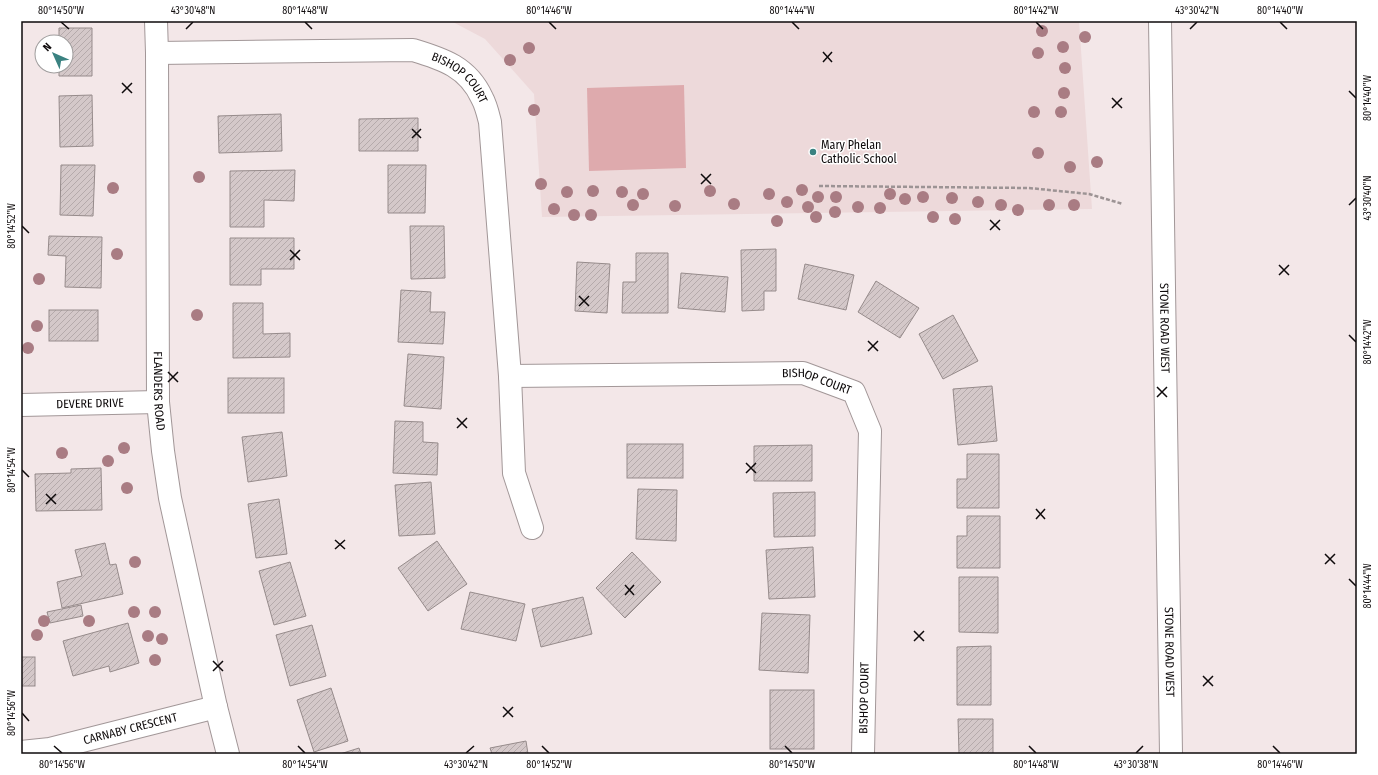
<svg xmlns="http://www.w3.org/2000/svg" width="1378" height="775" font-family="'Fira Sans Condensed',sans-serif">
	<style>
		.built { fill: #edd9da }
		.pitch { fill: #deaaad }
		.building { fill: url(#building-hatch); stroke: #968b8b }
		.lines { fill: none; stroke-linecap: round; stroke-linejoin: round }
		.minor-casing { stroke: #a29798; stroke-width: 24 }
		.major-casing { stroke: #a29798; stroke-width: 24 }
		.path { stroke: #9c9394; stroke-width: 2.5; stroke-dasharray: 4 2; stroke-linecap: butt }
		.minor { stroke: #fff; stroke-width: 22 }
		.major { stroke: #fff; stroke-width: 22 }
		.tree { fill: #a97c83 }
		.ticks { fill: none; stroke: #0e0a0b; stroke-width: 1.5 }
		.poi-dot { fill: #3a8281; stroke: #fff; stroke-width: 1.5 }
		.labels { text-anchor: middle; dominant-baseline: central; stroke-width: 3; stroke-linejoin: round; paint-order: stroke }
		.street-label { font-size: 12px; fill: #0e0a0b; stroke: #fff }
		.poi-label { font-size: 12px; fill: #0e0a0b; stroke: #fff; text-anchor: start }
		.neatline { fill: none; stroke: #0e0a0b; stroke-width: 1.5 }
		.ticks-label { font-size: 10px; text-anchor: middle; fill: #0e0a0b }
	</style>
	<defs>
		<pattern id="building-hatch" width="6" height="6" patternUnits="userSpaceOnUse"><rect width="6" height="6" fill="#d4c8c9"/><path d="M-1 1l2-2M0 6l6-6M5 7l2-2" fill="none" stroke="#b5aaab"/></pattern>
	</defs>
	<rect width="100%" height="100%" fill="#f3e7e8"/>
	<polygon class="built" points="451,21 1079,21 1092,209 542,217 534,94 485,39"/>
	<polygon class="pitch" points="684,85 686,168 589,171 587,88"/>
	<g class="building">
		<polygon points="59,28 92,28 92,76 59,76 59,66 66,66 66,42 59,42"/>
		<polygon points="92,95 93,146 60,147 59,96"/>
		<polygon points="281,114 282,151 219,153 218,116"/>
		<polygon points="418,118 418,151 359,151 359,119"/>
		<polygon points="61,165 95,165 93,216 60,215"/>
		<polygon points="388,165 426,165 425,213 388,213"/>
		<polygon points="295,170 294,201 264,200 264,227 230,227 230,171"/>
		<polygon points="410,226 444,226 445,278 411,279"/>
		<polygon points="49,236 102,237 101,288 65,287 66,256 48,255"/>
		<polygon points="230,238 294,238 294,269 261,269 261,285 230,285"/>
		<polygon points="776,249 776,291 764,291 764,310 742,311 741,250"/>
		<polygon points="636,253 668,253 668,313 622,313 623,282 636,282"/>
		<polygon points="577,262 610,264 607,313 575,311"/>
		<polygon points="805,264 854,275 846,310 798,299"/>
		<polygon points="681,273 728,277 725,312 678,308"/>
		<polygon points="876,281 919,308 900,338 858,312"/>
		<polygon points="401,290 431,292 430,312 445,312 443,344 398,342"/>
		<polygon points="233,303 263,303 263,334 290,333 290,357 233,358"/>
		<rect x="49" y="310" width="49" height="31"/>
		<polygon points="953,315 978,361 943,379 919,334"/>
		<polygon points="408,354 444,357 441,409 404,406"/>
		<rect x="228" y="378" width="56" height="35"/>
		<polygon points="992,386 997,441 958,445 953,389"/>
		<polygon points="395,421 423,422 423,442 438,443 437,475 393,473"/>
		<polygon points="282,432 287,476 248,482 242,437"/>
		<rect x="627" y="444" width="56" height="34"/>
		<polygon points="812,445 812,481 754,481 754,446"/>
		<polygon points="967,454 999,454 999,508 957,508 957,479 967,479"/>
		<polygon points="101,468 102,510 36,511 35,474 71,473 71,469"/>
		<polygon points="431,482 435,534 399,536 395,485"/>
		<polygon points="638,489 677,490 676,541 636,539"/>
		<polygon points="815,492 815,536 774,537 773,493"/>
		<polygon points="279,499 287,554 256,558 248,504"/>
		<polygon points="967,516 1000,516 1000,568 957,568 957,536 967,536"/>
		<polygon points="437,541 467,584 428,611 398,568"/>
		<polygon points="105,543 110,565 116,564 123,594 62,608 57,582 82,576 75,550"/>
		<polygon points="813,547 815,597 769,599 766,550"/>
		<polygon points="632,552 661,582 625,618 596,588"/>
		<polygon points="290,562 306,616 274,625 259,571"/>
		<polygon points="959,577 998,577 998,633 959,632"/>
		<polygon points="470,592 525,604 516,641 461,629"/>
		<polygon points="583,597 592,634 541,647 532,609"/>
		<polygon points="81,605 83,616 50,623 47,612"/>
		<polygon points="762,613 810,615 808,673 759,670"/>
		<polygon points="128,623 139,663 110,672 109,666 73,676 63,641"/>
		<polygon points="312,625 326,676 290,686 276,635"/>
		<polygon points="991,646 991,705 957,705 957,647"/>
		<rect x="21" y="657" width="14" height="29"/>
		<polygon points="331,688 348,741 314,752 297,700"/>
		<rect x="770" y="690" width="44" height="59"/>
		<polygon points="958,719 993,719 993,754 959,754"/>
		<polygon points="526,741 528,754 492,754 490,748"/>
		<polygon points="359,748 361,754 340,754"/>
	</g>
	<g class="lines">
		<defs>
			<g id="minor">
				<path id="s1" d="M156 21 157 53 158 402 163 451 170 498 216 707 228 754"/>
				<path id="s2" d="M157 53 413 50C443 59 468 67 482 98 486 105 488 114 490 122L510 376 514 473 532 528"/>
				<path id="s3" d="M510 376 803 373 854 392 870 431 863 754"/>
				<path id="s4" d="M21 405 158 402"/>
				<path id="s5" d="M21 752 50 749 216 707"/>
			</g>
			<g id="major">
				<path id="s6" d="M1160 21 1171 754"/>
			</g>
		</defs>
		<use href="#minor" class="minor-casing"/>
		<use href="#major" class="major-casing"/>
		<polyline class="path" points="819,186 1029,188 1089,194 1123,204"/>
		<use href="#minor" class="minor"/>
		<use href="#major" class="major"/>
	</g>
	<g class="tree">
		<circle cx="1042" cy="31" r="6"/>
		<circle cx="1085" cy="37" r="6"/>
		<circle cx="1063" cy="47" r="6"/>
		<circle cx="529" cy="48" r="6"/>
		<circle cx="1038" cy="53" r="6"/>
		<circle cx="510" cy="60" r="6"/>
		<circle cx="1065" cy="68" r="6"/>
		<circle cx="1064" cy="93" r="6"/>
		<circle cx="534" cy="110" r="6"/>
		<circle cx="1034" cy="112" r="6"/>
		<circle cx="1061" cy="112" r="6"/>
		<circle cx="1038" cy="153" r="6"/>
		<circle cx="1097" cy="162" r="6"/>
		<circle cx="1070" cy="167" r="6"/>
		<circle cx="199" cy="177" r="6"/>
		<circle cx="541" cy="184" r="6"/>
		<circle cx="113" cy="188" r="6"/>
		<circle cx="802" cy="190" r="6"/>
		<circle cx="593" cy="191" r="6"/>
		<circle cx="710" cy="191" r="6"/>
		<circle cx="567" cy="192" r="6"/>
		<circle cx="622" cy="192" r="6"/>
		<circle cx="643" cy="194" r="6"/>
		<circle cx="769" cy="194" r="6"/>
		<circle cx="890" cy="194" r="6"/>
		<circle cx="818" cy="197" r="6"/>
		<circle cx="836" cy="197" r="6"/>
		<circle cx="923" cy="197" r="6"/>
		<circle cx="952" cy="198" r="6"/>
		<circle cx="905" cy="199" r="6"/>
		<circle cx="787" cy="202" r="6"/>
		<circle cx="978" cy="202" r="6"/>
		<circle cx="734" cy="204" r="6"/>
		<circle cx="633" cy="205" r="6"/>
		<circle cx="1001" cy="205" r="6"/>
		<circle cx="1049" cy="205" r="6"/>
		<circle cx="1074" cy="205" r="6"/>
		<circle cx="675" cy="206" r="6"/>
		<circle cx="808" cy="207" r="6"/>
		<circle cx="858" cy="207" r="6"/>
		<circle cx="880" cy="208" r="6"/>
		<circle cx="554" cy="209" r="6"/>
		<circle cx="1018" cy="210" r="6"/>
		<circle cx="835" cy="212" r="6"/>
		<circle cx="574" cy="215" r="6"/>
		<circle cx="591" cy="215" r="6"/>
		<circle cx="816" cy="217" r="6"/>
		<circle cx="933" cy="217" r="6"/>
		<circle cx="955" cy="219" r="6"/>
		<circle cx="777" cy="221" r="6"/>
		<circle cx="117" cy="254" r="6"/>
		<circle cx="39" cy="279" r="6"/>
		<circle cx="197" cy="315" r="6"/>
		<circle cx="37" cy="326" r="6"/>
		<circle cx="28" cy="348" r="6"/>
		<circle cx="124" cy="448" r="6"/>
		<circle cx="62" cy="453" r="6"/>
		<circle cx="108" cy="461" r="6"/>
		<circle cx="127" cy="488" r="6"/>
		<circle cx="135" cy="562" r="6"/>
		<circle cx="134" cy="612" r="6"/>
		<circle cx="155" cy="612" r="6"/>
		<circle cx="44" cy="621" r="6"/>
		<circle cx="89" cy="621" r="6"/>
		<circle cx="37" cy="635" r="6"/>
		<circle cx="148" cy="636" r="6"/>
		<circle cx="162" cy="639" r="6"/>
		<circle cx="155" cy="660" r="6"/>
	</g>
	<path class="ticks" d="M61 22 69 29M305 22 312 29M549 22 556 29M792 22 799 29M1036 22 1043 29M1280 22 1287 29M186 29 193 22M1190 29 1197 22M823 52 832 62M823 62 832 52M122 83 132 93M1349 91 1356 98M122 93 132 83M1112 98 1122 108M1112 108 1122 98M412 129 421 138M412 138 421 129M701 174 711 184M701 184 711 174M1349 205 1356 198M990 220 1000 230M22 226 29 233M990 230 1000 220M290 250 300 260M290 260 300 250M1279 265 1289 275M1279 275 1289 265M579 296 589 306M579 306 589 296M1349 335 1356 342M868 341 878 351M868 351 878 341M168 372 178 382M168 382 178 372M1157 387 1167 397M1157 397 1167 387M457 418 467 428M457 428 467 418M746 463 756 473M22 470 29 477M746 473 756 463M46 494 56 504M46 504 56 494M1036 509 1045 519M1036 519 1045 509M335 540 345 549M335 549 345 540M1325 554 1335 564M1325 564 1335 554M1349 579 1356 586M625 585 634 595M625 595 634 585M914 631 924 641M914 641 924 631M213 661 223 671M213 671 223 661M1203 676 1213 686M1203 686 1213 676M503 707 513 717M22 713 29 721M503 717 513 707M54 746 62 753M298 746 305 753M542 746 549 753M785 746 792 753M1029 746 1036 753M1273 746 1280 753M466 753 474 746M1136 753 1143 746"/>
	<circle class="poi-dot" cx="813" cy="152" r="4"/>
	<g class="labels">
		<g class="street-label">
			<text stroke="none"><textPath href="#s2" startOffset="312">BISHOP COURT</textPath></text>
			<text stroke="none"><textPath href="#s6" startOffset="307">STONE ROAD WEST</textPath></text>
			<text stroke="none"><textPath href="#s3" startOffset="308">BISHOP COURT</textPath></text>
			<text stroke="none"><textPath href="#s1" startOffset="370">FLANDERS ROAD</textPath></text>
			<text stroke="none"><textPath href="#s4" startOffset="69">DEVERE DRIVE</textPath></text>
			<text stroke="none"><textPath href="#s6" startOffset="631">STONE ROAD WEST</textPath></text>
			<text transform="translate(864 698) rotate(-89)">BISHOP COURT</text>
			<text stroke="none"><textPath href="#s5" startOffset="112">CARNABY CRESCENT</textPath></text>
		</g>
		<g class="poi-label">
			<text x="821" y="145">Mary Phelan<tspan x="821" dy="14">Catholic School</tspan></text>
		</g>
	</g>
	<rect width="1378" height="775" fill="none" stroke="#ffffff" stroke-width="44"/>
	<g transform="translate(54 54) rotate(315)"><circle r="19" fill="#ffffff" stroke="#9f9d9d"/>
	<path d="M0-3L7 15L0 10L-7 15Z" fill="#3a8281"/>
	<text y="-6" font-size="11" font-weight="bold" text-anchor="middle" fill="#0e0a0b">N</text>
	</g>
	<rect x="22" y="22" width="1334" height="731" class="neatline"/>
	<g class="ticks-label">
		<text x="61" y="14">80°14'50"W</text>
		<text x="193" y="14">43°30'48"N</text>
		<text x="305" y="14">80°14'48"W</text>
		<text x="549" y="14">80°14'46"W</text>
		<text x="792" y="14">80°14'44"W</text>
		<text x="1036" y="14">80°14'42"W</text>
		<text x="1197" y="14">43°30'42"N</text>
		<text x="1280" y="14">80°14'40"W</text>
		<text transform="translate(1367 98) rotate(-90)" y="4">80°14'40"W</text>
		<text transform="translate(1367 198) rotate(-90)" y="4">43°30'40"N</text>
		<text transform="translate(11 226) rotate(-90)" y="4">80°14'52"W</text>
		<text transform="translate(1367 342) rotate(-90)" y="4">80°14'42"W</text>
		<text transform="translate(11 470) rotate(-90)" y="4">80°14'54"W</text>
		<text transform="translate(1367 586) rotate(-90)" y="4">80°14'44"W</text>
		<text transform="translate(11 713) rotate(-90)" y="4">80°14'56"W</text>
		<text x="62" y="768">80°14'56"W</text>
		<text x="305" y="768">80°14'54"W</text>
		<text x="466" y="768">43°30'42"N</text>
		<text x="549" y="768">80°14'52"W</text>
		<text x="792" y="768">80°14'50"W</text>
		<text x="1036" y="768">80°14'48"W</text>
		<text x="1136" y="768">43°30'38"N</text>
		<text x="1280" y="768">80°14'46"W</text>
	</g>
</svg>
